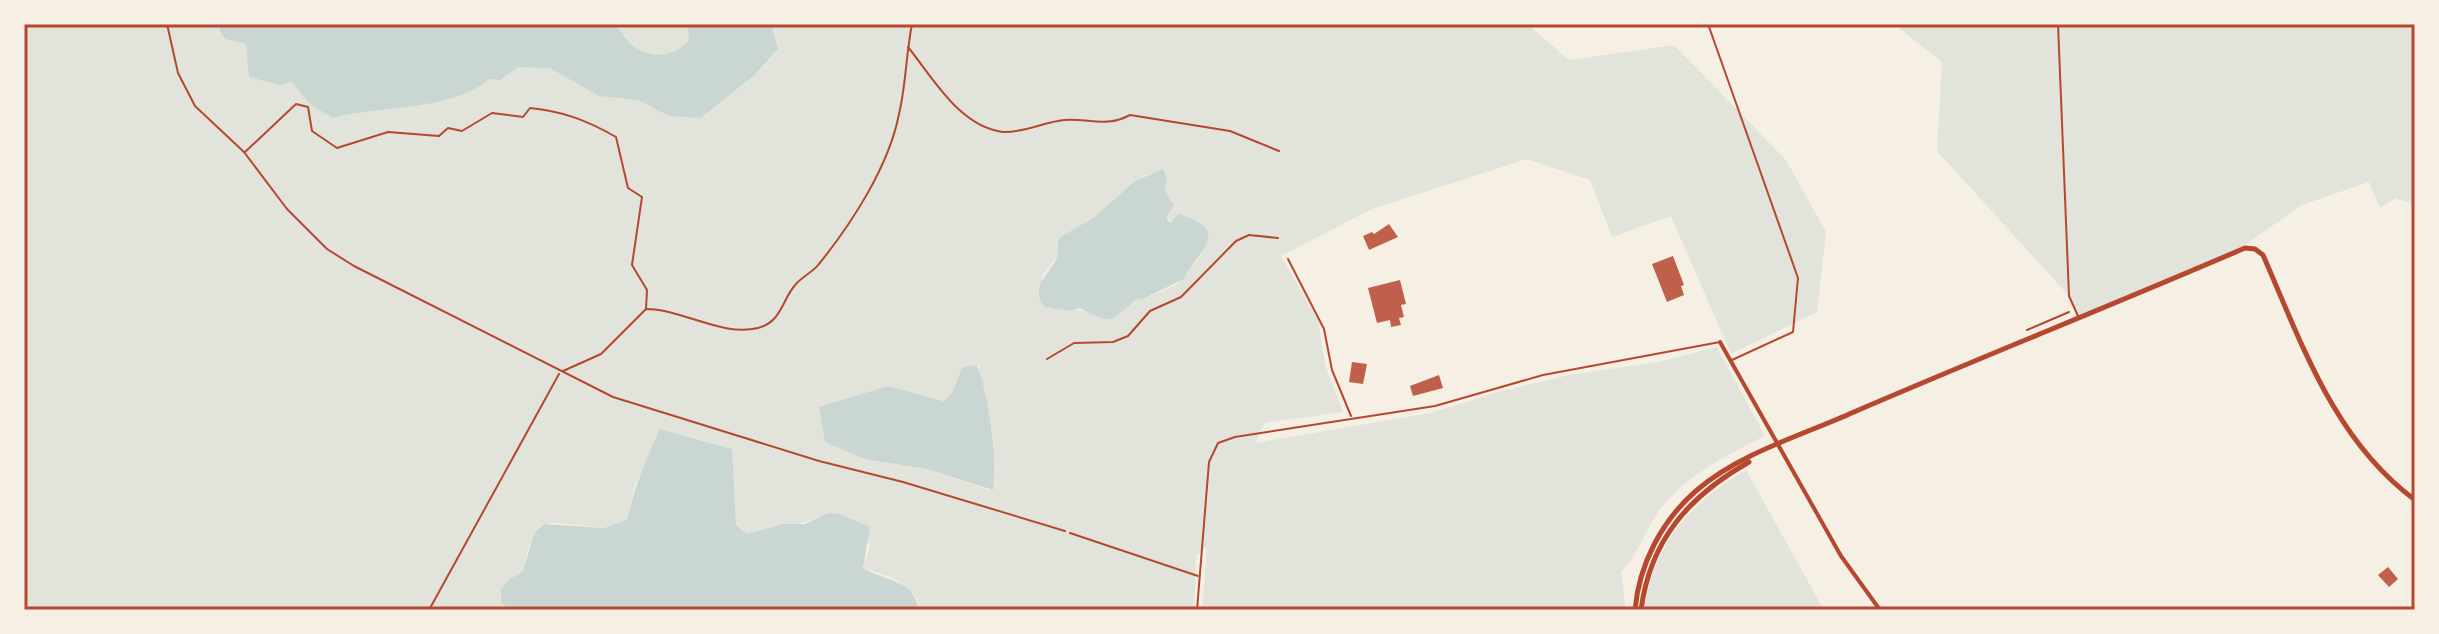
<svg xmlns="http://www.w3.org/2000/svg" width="2439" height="634" font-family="'Titillium Web',sans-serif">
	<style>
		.green { fill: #e2e4dc; fill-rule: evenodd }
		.water { fill: #c9d6d2 }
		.building { fill: #bf614a }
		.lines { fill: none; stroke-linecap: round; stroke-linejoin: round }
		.path { stroke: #b5482f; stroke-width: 2 }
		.service { stroke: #b5482f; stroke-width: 2 }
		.minor { stroke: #b5482f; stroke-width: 4 }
		.tertiary { stroke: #b5482f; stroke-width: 5 }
		.neatline { fill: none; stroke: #b5482f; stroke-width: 3 }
	</style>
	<rect width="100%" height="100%" fill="#f6efe4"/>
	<g class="green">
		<path d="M24 24H1527L1569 60 1674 45 1786 160 1826 232 1817 312 1731 354 1671 216 1612 237 1590 180 1527 159 1372 209 1281 256 1318 320 1325 364 1343 412 1265 423 1255 443 1430 413 1498 392 1569 375 1657 362 1717 347 1765 436C1727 455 1688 474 1661 508 1646 528 1639 553 1621 572L1626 610H1202L1207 547 1196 556 1194 610H919L917 598 893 578 863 568 870 545 854 521 829 513C803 526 774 528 746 534L736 524 732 449 698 439 657 435 651 457 635 484 627 520 604 528 552 523C530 527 528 554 523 571L510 579 506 607 512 610H24ZM1163 170 1165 192 1172 209 1166 218 1173 223 1179 215 1199 223 1208 240 1198 260 1188 268 1178 284 1142 300 1138 298 1122 308 1087 311 1045 307 1042 276 1058 255 1059 238 1096 216 1144 176ZM979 366V381L983 384C990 417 997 451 995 485L990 490 927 469 864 459 825 442 820 407 888 386 943 401C964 386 947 374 979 366Z"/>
		<polygon points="1894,24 2415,24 2415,212 2412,204 2396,198 2380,208 2369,182 2302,205 2232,254 2078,317 2069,296 1937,151 1942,62"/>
		<path d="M1746 470 1824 610H1644C1653 544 1690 503 1746 470Z"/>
	</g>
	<g class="water">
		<path d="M220 24H612C621 30 627 42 635 47 654 60 674 56 689 41L688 24H771L778 49 753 76 701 118 669 116 639 100 599 96 550 68 518 67 500 80 489 79C451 112 380 105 332 118L309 103 291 81 280 85 249 77 246 44 226 39 220 32Z"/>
		<path d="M1163 169 1167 179 1165 192 1174 205 1166 218 1170 223 1179 214C1237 232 1193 254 1184 279L1141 300 1138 298 1113 319H1103L1079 308 1071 311 1045 307C1028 287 1050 274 1057 257 1059 252 1057 244 1059 238L1096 216 1135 181Z"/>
		<path d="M976 365C986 379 1000 468 993 490L927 469 864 459 825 442 819 407 888 386 943 401C956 393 956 379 963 367Z"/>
		<path d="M660 429 732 449 736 524 746 534 783 524H805L828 513 840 514 870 527 863 568C885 581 914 580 919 610H512L501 603V589L510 579 523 571 534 534 544 524 604 528 627 520C634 488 646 459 660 429Z"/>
	</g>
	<g class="building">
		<polygon points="1389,224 1398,237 1369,250 1363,236 1372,232 1374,234"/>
		<polygon points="1673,256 1684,285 1681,286 1684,295 1667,302 1652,264"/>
		<polygon points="1400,280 1406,304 1401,305 1404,317 1399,318 1401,325 1391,327 1390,320 1377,323 1368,288"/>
		<polygon points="1352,362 1367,364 1363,384 1349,382"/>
		<polygon points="1439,375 1443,388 1413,396 1410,386"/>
		<polygon points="2388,567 2398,579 2389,587 2378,575"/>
	</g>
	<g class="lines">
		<g class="path">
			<polyline points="167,24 178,73 195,106 244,152 287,209 327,249 354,266 613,397 819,461 903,482 1065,531"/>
			<path d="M908 47C933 78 960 127 1003 132 1024 133 1044 122 1064 120 1089 118 1106 128 1130 115L1230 131 1279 151"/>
			<path d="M245 152 296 104 308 107 312 131 337 148 388 132 439 136 448 128 462 131 492 113 523 117 530 108C563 111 588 121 616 137L628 188 642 197 632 265 647 290 646 309"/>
			<polyline points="2027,330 2069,312"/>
			<polyline points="1047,359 1074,343 1113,342 1128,336 1150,311 1181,297 1236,241 1249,235 1278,238"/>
			<path d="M563 371 601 354 646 309C682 309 722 337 758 328 782 322 782 299 796 284 803 276 813 272 819 264 852 223 889 166 899 114 906 85 906 54 912 24"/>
			<polyline points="429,610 559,374"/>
		</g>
		<g class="service">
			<polyline points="1708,24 1798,278 1793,332 1732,360"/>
			<polyline points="2058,24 2069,296 2078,316"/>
			<polyline points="1288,259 1324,329 1332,370 1351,416"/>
			<polyline points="1070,533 1198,576"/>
			<polyline points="1197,610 1209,462 1218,443 1235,437 1435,406 1543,375 1720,342"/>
		</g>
		<polyline class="minor" points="1720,342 1841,556 1880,610"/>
		<g class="tertiary">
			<path d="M1635 610C1639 564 1662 520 1697 490 1740 453 1803 435 1854 412 1984 356 2115 304 2245 248L2255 249 2263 255C2302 344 2334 440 2415 500"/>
			<path d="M1641 610C1650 540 1689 496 1749 462"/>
		</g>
	</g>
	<rect width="2439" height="634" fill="none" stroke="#f6efe4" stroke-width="52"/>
	<rect x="26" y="26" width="2387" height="582" class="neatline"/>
</svg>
